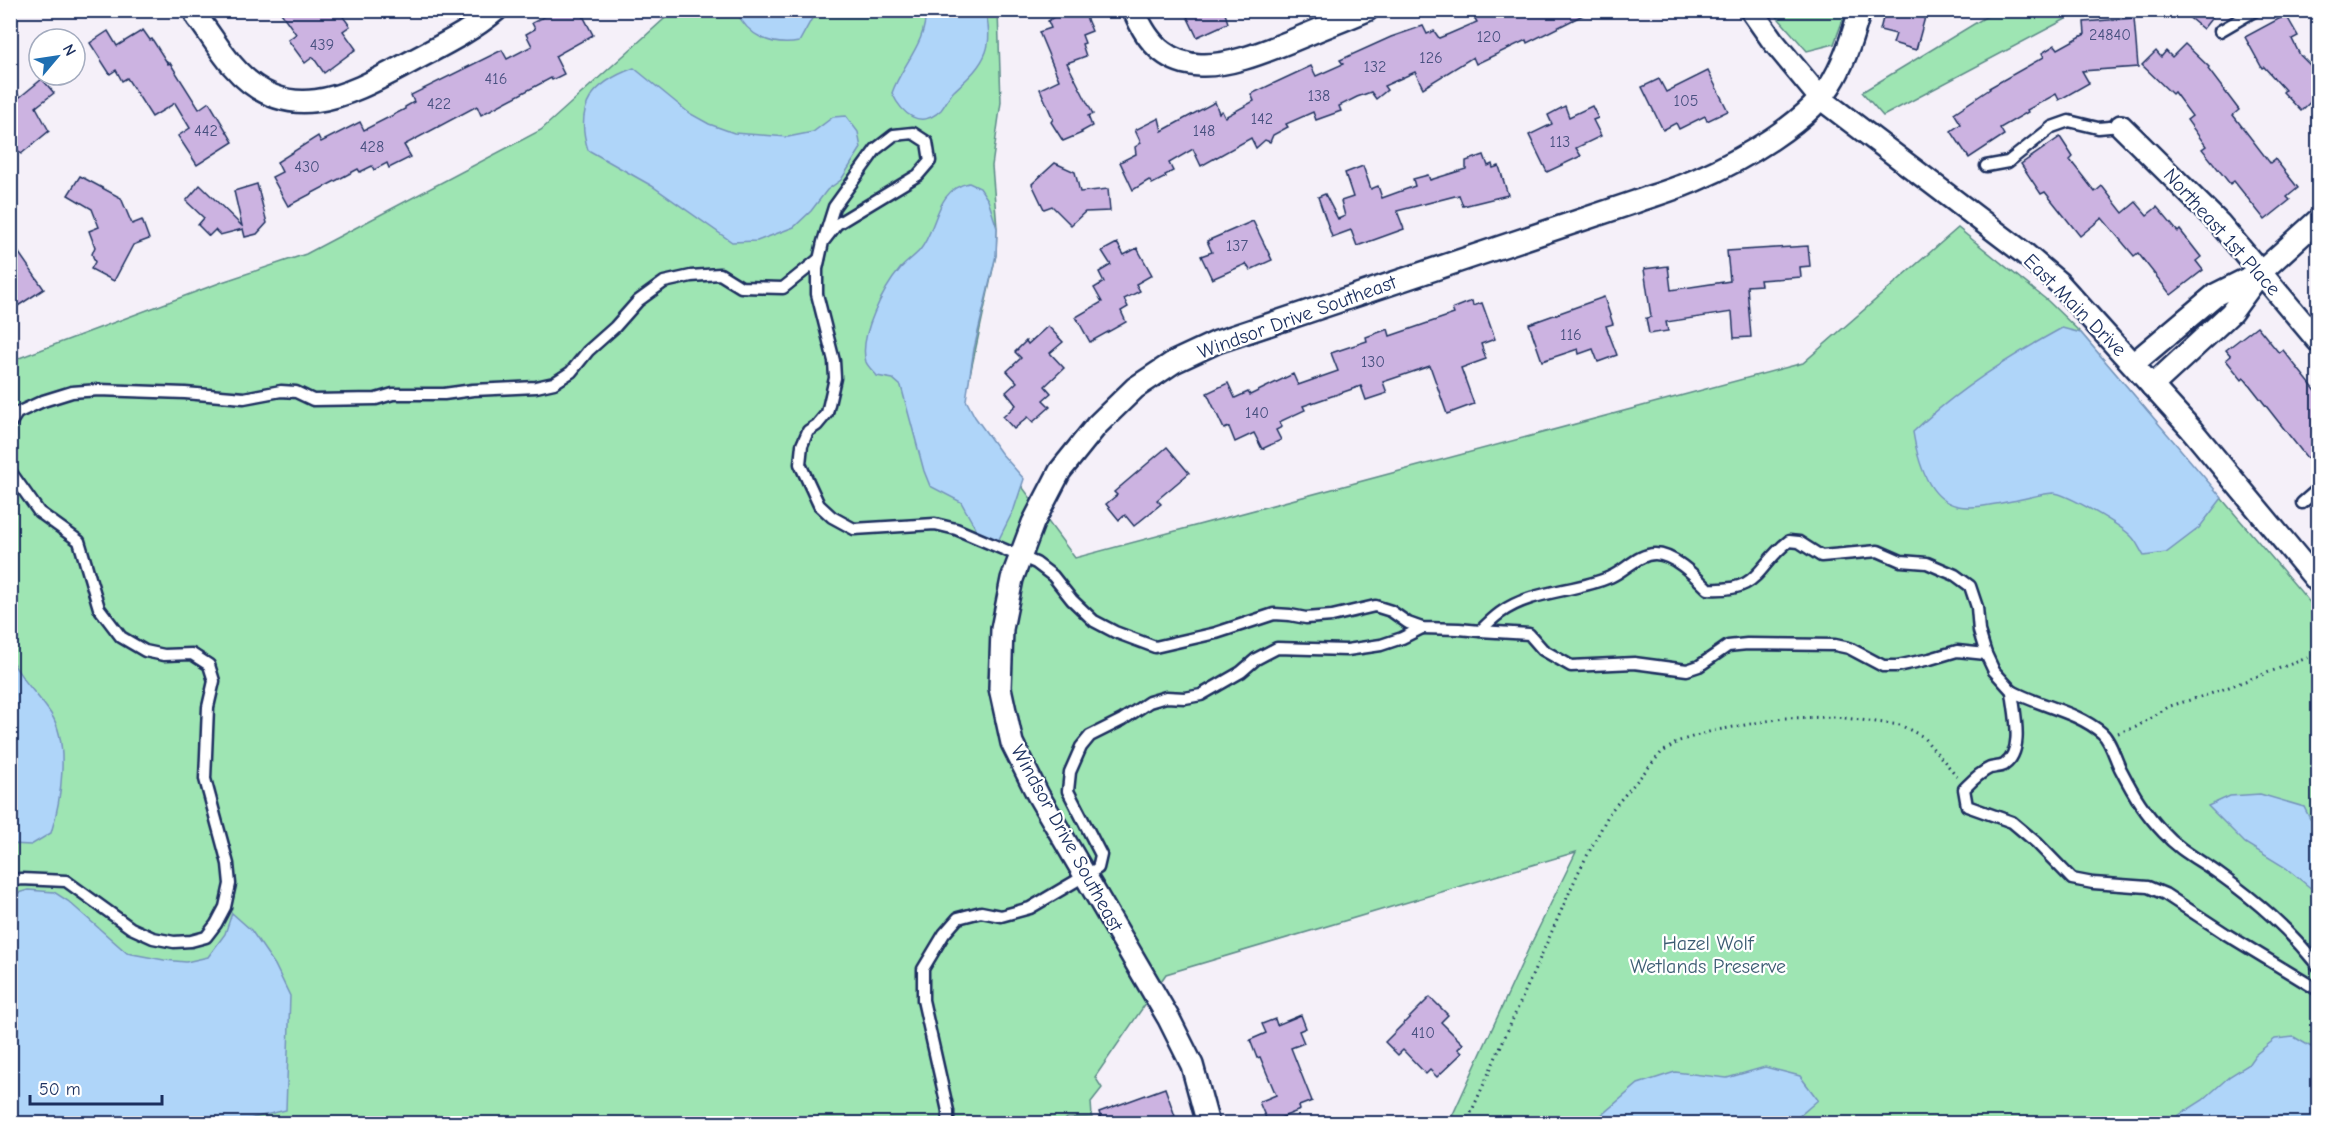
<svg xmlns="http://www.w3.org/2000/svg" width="2329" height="1134" font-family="'Comic Neue',sans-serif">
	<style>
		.green { fill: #9ee5b3; stroke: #5c8a88; stroke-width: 1.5 }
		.water { fill: #afd5f9; stroke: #7493bb; stroke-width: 1.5 }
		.building { fill: #ccb3e1; stroke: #1b2f5e; stroke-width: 1.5 }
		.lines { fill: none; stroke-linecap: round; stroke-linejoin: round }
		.lane-casing { stroke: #1b2f5e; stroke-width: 15 }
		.street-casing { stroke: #1b2f5e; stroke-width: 26 }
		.path { stroke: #1b2f5e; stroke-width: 3; stroke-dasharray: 1.5 4.5; stroke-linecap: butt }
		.lane { stroke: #fff; stroke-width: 10 }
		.street { stroke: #fff; stroke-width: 21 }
		.labels { text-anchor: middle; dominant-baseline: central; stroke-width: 4.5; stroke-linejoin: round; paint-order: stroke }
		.number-label { font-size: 16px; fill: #47507f }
		.street-label { font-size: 20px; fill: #1b2f5e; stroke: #fff }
		.park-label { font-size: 20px; fill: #3c5c73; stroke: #fff }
	</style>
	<rect width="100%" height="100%" fill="#f5f0f9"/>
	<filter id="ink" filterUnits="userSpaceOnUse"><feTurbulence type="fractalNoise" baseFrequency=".0167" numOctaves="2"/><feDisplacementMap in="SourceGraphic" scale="12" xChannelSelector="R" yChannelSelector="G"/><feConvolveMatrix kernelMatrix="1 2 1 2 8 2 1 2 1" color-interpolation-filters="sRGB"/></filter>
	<g filter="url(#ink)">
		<g class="green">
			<polygon points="1997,10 2081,11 1883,116 1862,92"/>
			<polygon points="673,11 998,11 1001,102 992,166 997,228 996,255 963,407 1075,558 1803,363 1958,228 2048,301 2081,333 2318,612 2318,1123 1449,1123 1528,950 1576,852 1166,974 1095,1077 1102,1088 1091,1102 1092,1117 1067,1118 1063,1123 11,1124 11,361 222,282 306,254 541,130"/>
			<polygon points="1772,11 1846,11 1834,44 1807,51"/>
		</g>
		<g class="water">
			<path d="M736 11V10L816 11 799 42C771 47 748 36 736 11Z"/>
			<path d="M925 11H986C988 25 991 38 986 52 980 68 967 79 954 91 949 96 946 104 941 110 920 130 902 114 892 93 901 66 928 41 925 11Z"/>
			<path d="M634 68 689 113 709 124 734 133 788 137 813 132 833 117 846 116 858 132 861 148 841 180 827 190 811 211 794 227 757 241 732 242 652 186 588 150C574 105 593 83 634 68Z"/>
			<path d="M969 183 980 188 988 200 997 228 996 255 974 349 966 400 975 417 1001 453 1024 479 1014 509 998 541 978 533 961 502 930 486 924 471 901 386 893 379 877 376C874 372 868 367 866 362 858 337 884 288 900 269 906 262 914 257 920 250 938 228 935 189 969 183Z"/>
			<path d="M2062 328 2081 333 2222 498 2199 528 2166 553 2144 556C2140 550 2137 542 2132 537 2122 526 2066 493 2053 493 2039 494 2026 499 2012 501 1996 504 1974 509 1958 506 1927 500 1917 457 1913 432 1956 390 2009 357 2062 328Z"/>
			<path d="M10 657C19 678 38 694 51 714 70 743 61 801 51 833L31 845 11 844Z"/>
			<polygon points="2260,794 2304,807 2310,819 2318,824 2318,894 2286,868 2245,843 2208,806 2230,796"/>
			<path d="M28 890 54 892 68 901 127 953 164 960 186 962 208 957 225 934 232 913 251 930 275 965 290 996 286 1110 229 1124 11 1123C10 1096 19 1069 10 1042L11 895Z"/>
			<polygon points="2294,1037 2318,1051 2318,1123 2184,1124 2176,1117 2203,1100 2230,1076 2248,1065 2255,1055 2275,1039"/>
			<polygon points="1765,1067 1800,1076 1818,1100 1797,1118 1783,1123 1596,1123 1598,1118 1638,1084 1675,1072 1727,1078"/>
		</g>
		<g class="building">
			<polygon points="279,10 338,10 350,26 343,31 356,49 324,73 313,57 305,63 288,40 296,34"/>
			<polygon points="557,10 580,10 593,35 555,56 564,74 552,80 551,78 481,115 477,106 404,145 411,157 389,168 387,163 374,170 372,166 360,172 358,169 288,206 272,177 282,172 277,162 318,136 321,142 360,122 364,130 405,109 405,107 414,102 411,95 502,50 507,59 532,46 526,34 535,29 532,23"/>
			<polygon points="1056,10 1083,10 1092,31 1082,35 1085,43 1082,44 1086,56 1067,63 1093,114 1088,116 1092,126 1081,132 1082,133 1063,141 1051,122 1053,119 1040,89 1059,80 1039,32 1051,28 1048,21 1057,15"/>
			<polygon points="1184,10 1224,10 1228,23 1197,37"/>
			<polygon points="1470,10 1593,10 1527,43 1526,40 1476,64 1473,57 1423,88 1415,72 1384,86 1387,90 1376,99 1371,92 1357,97 1339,106 1341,111 1316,120 1313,112 1286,124 1288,127 1273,135 1270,142 1265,140 1256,148 1251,138 1201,166 1193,149 1169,163 1173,171 1165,175 1166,177 1152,184 1149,180 1133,190 1120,162 1136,154 1135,147 1141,143 1135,130 1159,118 1162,131 1215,102 1219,113 1222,111 1225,117 1254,101 1251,94 1311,66 1316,76 1343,64 1340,60 1391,37 1423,26 1427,34 1434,31 1439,38 1449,34 1477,22"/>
			<polygon points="1885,10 1900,14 1901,10 1927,10 1916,50 1893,43 1896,34 1880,30"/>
			<polygon points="2180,10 2218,10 2203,29"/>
			<polygon points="2286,15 2298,36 2292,39 2300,55 2311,66 2319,59 2319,94 2301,111 2283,92 2285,90 2264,67 2262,68 2245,37"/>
			<polygon points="2134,18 2138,67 2082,71 2089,83 2059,100 2056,94 2027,110 2028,112 2000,128 2004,135 1969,158 1951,131 1961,124 1954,113 1990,89 1989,88 2044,57 2042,53 2055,45 2058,49 2085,34 2084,22"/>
			<polygon points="143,30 150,40 152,39 168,64 170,63 199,109 209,102 233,142 197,165 178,136 190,128 175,103 152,117 127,78 122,81 116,70 110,74 90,43 108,31 117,46"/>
			<polygon points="2185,44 2209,67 2208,69 2239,110 2233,115 2270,163 2275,159 2298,188 2287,197 2290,200 2265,220 2234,181 2230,184 2202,149 2206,146 2187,120 2192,116 2174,92 2172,94 2142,65 2156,51 2161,57 2166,51 2172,57"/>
			<polygon points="1708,71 1728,111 1707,121 1705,116 1679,129 1676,123 1663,130 1642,87 1659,79 1666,92"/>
			<polygon points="42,79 54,93 36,107 49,131 21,154 10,141 10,85 20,97"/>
			<polygon points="1565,106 1569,117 1592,106 1598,118 1593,120 1601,136 1576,148 1581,156 1547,172 1529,135 1552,124 1548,115"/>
			<polygon points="2060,137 2073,157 2070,160 2095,192 2102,186 2123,213 2136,202 2147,215 2157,207 2178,232 2180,230 2201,257 2196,261 2203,270 2171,295 2138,253 2134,256 2102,218 2080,236 2045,192 2041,194 2021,164"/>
			<polygon points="1484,155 1488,166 1492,164 1493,168 1499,166 1508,195 1463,206 1459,195 1397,211 1404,229 1357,246 1351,230 1332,237 1318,197 1325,194 1338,219 1345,216 1341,201 1353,197 1345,173 1363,166 1371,189 1378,186 1382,198 1415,186 1413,179 1428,175 1430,180 1466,169 1466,161"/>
			<polygon points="1055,163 1075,172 1080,192 1108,189 1110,211 1085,212 1071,225 1052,206 1044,209 1032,184"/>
			<polygon points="80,176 121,198 132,224 142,220 149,239 133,245 114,281 91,269 95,262 92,254 95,247 89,231 99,227 92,209 68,195"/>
			<polygon points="257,184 267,223 257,234 245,237 243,229 220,235 215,230 209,236 198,225 204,218 186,201 200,185 242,226 234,191"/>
			<polygon points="1253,221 1272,260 1250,270 1246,264 1212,279 1201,256 1212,252 1207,241"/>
			<polygon points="10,240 44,289 10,311"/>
			<polygon points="1117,243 1124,255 1137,248 1152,275 1136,284 1140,291 1124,299 1128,307 1121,311 1126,322 1090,342 1076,317 1102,302 1094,288 1104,282 1099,272 1111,265 1102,251"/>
			<polygon points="1808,246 1810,266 1800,267 1801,277 1760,280 1761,285 1747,286 1751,337 1734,338 1732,312 1666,322 1668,331 1649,334 1646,318 1651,317 1644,269 1668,266 1671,290 1730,281 1727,251"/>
			<polygon points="1604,297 1613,324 1606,326 1617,355 1598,362 1593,349 1579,354 1578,349 1542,361 1529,324"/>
			<polygon points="1472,301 1473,306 1482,303 1495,339 1481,344 1486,359 1461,368 1474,404 1447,414 1430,366 1383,382 1387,393 1366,400 1361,386 1303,406 1305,410 1279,422 1282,427 1276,430 1281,440 1262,449 1254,433 1235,442 1229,427 1224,429 1207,393 1228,383 1235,398 1248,392 1250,395 1293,374 1298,385 1338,371 1331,353 1367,341 1366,337 1388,329 1390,336 1454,314 1452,309"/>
			<polygon points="1048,326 1063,342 1050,353 1064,368 1045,386 1051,393 1043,400 1050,407 1033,422 1028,417 1014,429 1003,417 1016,405 1006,392 1017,382 1007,371 1021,358 1015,352 1026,341 1028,344"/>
			<polygon points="2257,326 2279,353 2283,350 2319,395 2319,449 2307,458 2244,378 2242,380 2226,360 2231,356 2226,350"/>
			<polygon points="1167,447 1189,473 1157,500 1161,504 1134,526 1125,515 1119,520 1106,504 1117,495 1114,492"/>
			<polygon points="1430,997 1448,1015 1441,1022 1463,1044 1458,1049 1462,1053 1437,1077 1430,1070 1426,1074 1403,1050 1398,1055 1385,1042"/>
			<polygon points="1301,1015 1306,1028 1299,1031 1304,1043 1291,1048 1312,1101 1299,1106 1300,1110 1268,1123 1259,1102 1276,1095 1260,1057 1257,1058 1250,1040 1266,1033 1262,1024 1275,1019 1277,1025"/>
			<polygon points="1165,1088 1175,1116 1153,1124 1103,1124 1099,1112"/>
		</g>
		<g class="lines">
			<defs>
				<g id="lane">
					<polyline points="2220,31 2256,10"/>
					<polyline points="1986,166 2008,162 2052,127 2069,121 2098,128 2121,126"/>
					<path d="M823 242 837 224 918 175 930 161 927 142 913 133 894 135 876 149 834 207 823 242 817 269V294L834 361 835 378 827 413 817 425 808 431 802 445 800 464 819 505 832 517 854 529 935 524 956 529 1036 563 1053 576 1072 600 1094 621 1115 632 1155 647 1216 633 1274 614 1290 615 1306 618 1332 616 1375 606 1391 611 1408 623 1422 628 1459 629 1480 631C1486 625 1493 618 1500 613 1531 590 1576 592 1610 577 1625 571 1638 554 1655 554 1674 554 1695 576 1708 589 1761 592 1755 567 1789 541L1799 542 1821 556 1878 551 1901 561 1927 563 1955 575 1970 586 1977 607 1979 631 1986 654 1994 671 2012 691"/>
					<polyline points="10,424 17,413 43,401 72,392 99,390 185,393 244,398 281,391 296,392 313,400 376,399 393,394 444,394 473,390 536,387 554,383 571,372 588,351 615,327 638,301 664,282 691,276 720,274 741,287 783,288 819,259"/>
					<polyline points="10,471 39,512 79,541 99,608 121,637 145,651 164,655 192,654 209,665 214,681 208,707 205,779 228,864 230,884 225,907 216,924 206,937 191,941 174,942 153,938 131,928 66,881 21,879 10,881"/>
					<polyline points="2302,503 2318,489"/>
					<polyline points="1480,631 1529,634 1543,650 1571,666 1634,663 1687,670 1699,666 1728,646 1747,644 1835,645 1849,648 1883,666 1897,666 1930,659 1957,651 1986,654"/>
					<path d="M2318 966C2288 928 2258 902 2219 874 2200 860 2180 851 2164 833 2144 812 2134 795 2121 770 2115 759 2111 741 2102 733 2076 711 2042 707 2012 691 2014 712 2025 751 2004 765 2000 767 1994 767 1990 768 1979 773 1972 781 1964 789L1967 806 2012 822 2037 843 2072 879 2093 883 2148 887 2165 894 2226 934 2318 990"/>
					<polyline points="948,1124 948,1111 923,1000 923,969 944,934 958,918 981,912 1001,916 1030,908 1098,868 1101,855 1068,791 1070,772 1081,747 1090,736 1122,720 1149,702 1166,697 1185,698 1201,695 1241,672 1256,659 1277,648 1347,650 1381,645 1402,638 1422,628"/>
				</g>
				<g id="street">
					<path d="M1134 10C1165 90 1229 66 1289 42 1315 31 1341 21 1367 10"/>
					<polyline points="1751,10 1772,40 1820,98 2025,254 2059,283 2191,429 2318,582"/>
					<path d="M197 17C209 32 219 50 232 65 286 128 345 97 405 65 436 48 469 33 496 10"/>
					<polyline points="2121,126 2220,224 2318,341"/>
					<polyline points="2261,272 2318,220"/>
					<polyline points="2133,364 2215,295 2261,272 2231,313 2152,386"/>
					<path d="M1208 1124 1192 1065 1169 1019 1038 795 1012 743 1000 688 1002 629 1012 579 1033 523 1060 471 1097 425 1135 388 1174 362 1217 342 1635 202C1655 195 1676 189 1696 180 1738 162 1812 121 1834 79 1846 58 1853 34 1860 10"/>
				</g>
			</defs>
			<use href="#lane" class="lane-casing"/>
			<use href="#street" class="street-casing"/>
			<g class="path">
				<polyline points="2118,733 2136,727 2170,706 2210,694 2318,654"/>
				<polyline points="1466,1124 1578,873 1610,812 1661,753 1679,741 1712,731 1783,718 1836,717 1900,725 1922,736 1957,776"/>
			</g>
			<use href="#lane" class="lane"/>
			<use href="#street" class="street"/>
		</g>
	</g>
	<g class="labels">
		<g class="number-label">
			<text x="2110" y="35">24840</text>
			<text x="1489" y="37">120</text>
			<text x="322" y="45">439</text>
			<text x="1431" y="58">126</text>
			<text x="1375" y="67">132</text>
			<text x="496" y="79">416</text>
			<text x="1319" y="96">138</text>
			<text x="1686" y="101">105</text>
			<text x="439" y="104">422</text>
			<text x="1262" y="119">142</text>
			<text x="206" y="131">442</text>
			<text x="1204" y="131">148</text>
			<text x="1560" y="142">113</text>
			<text x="372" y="147">428</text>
			<text x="307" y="167">430</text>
			<text x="1237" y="246">137</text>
			<text x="1571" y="335">116</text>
			<text x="1373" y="362">130</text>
			<text x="1257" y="413">140</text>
			<text x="1423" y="1033">410</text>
		</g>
		<g class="street-label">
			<text transform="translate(2222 232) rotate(48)">Northeast 1st Place</text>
			<text transform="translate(2075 305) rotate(45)">East Main Drive</text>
			<text transform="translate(1297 317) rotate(-20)">Windsor Drive Southeast</text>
			<text transform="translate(1067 838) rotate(61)">Windsor Drive Southeast</text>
		</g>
		<g class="park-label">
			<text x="1708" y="943">Hazel Wolf<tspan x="1708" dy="23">Wetlands Preserve</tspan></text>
		</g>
	</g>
	<rect width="2329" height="1134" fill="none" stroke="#fff" stroke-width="36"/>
	<rect x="18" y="18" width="2293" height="1098" fill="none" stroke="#1b2f5e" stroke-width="2" filter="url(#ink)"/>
	<g transform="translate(57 57) rotate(61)"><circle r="28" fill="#ffffff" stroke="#a4acbf" stroke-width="1.5"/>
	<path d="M0-4.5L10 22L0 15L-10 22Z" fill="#1f6fb2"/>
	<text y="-9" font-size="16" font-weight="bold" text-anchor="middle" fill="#1b2f5e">N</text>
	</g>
	<path d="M30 1095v9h132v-9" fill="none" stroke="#1b2f5e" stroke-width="3"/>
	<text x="39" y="1095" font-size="18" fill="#1b2f5e" stroke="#ffffff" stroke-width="4.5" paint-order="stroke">50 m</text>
</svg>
